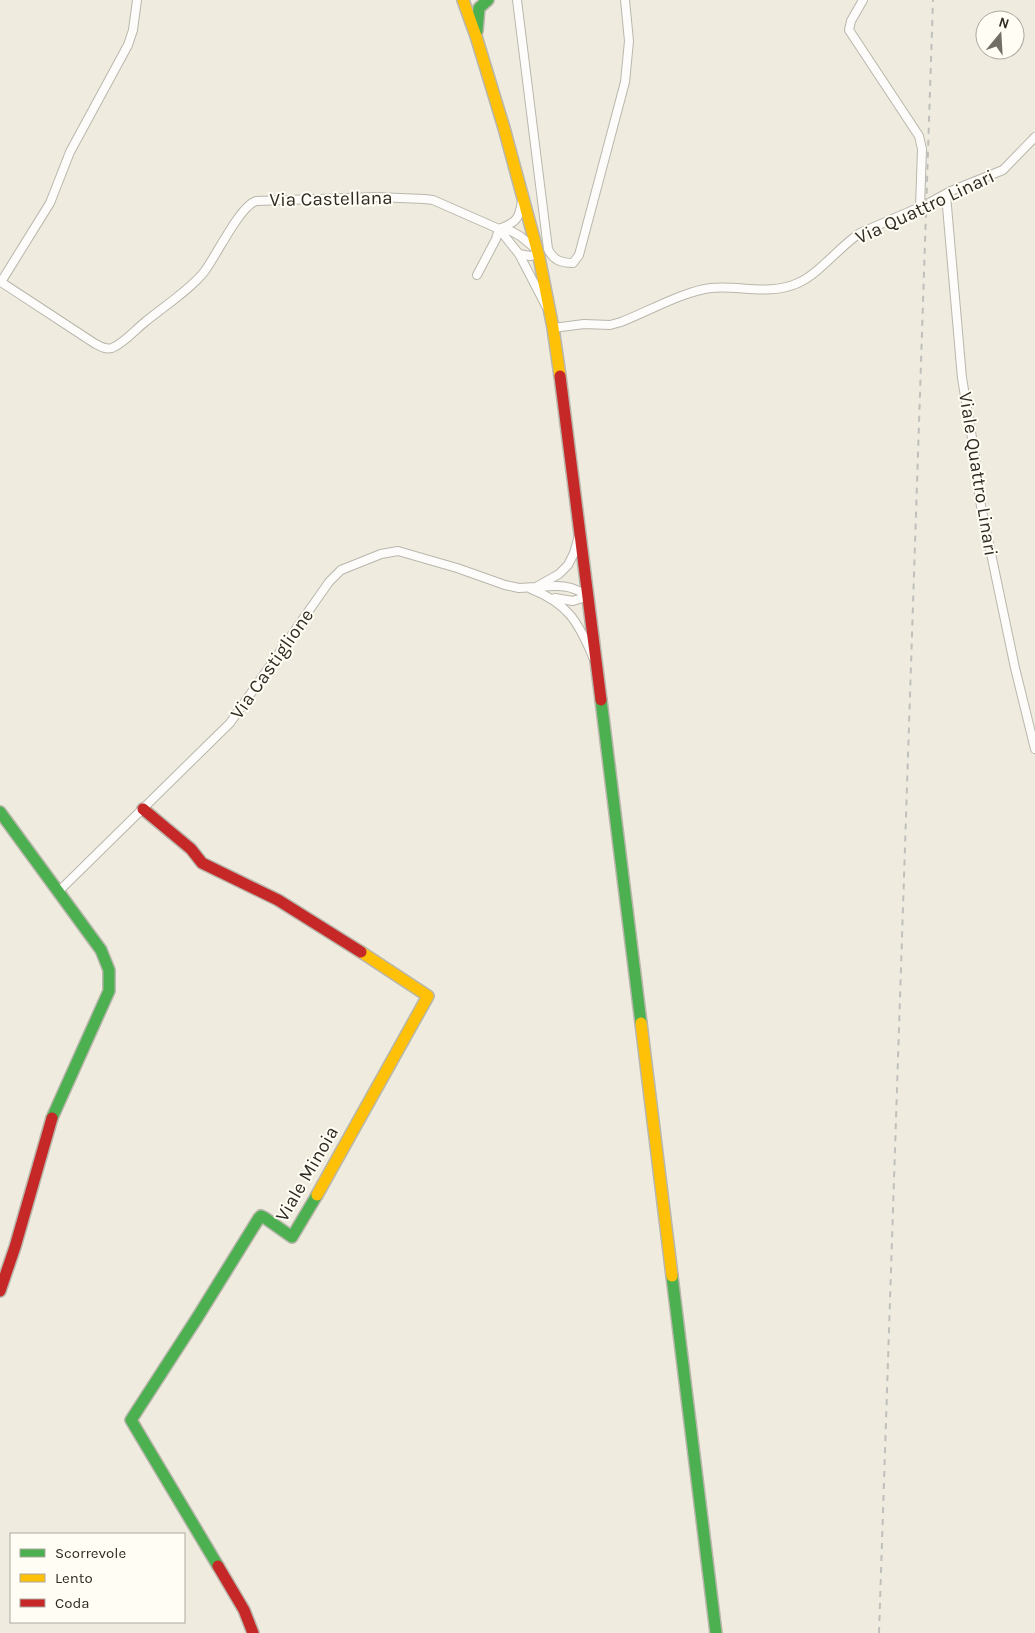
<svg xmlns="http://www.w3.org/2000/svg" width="1035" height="1633" font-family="Karla,sans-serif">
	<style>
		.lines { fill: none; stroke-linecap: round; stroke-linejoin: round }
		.street-casing { stroke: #b9b6ac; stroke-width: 10 }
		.fast-casing { stroke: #b9b6ac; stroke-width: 14 }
		.slow-casing { stroke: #b9b6ac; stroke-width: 14 }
		.jam-casing { stroke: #b9b6ac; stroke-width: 14 }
		.street { stroke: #fdfcfa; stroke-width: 8 }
		.fast { stroke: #4caf50; stroke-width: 11 }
		.slow { stroke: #ffc107; stroke-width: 11 }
		.jam { stroke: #c62828; stroke-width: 11 }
		.rail { stroke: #bfbfbb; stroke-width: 2; stroke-dasharray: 6 6; stroke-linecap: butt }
		.labels { text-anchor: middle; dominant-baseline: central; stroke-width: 4; stroke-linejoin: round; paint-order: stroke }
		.street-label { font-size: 19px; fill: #2d2b23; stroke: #fffdf4 }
	</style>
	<rect width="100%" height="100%" fill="#efecdf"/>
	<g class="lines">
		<defs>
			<g id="street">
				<path d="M517 0 548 249C553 260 561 263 573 263L579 255 625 82 629 41 625 0"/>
				<polyline points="863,0 851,21 849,30 919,136 922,149 920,207"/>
				<polyline points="946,195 962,378 974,450 980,501 1015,668 1035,749"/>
				<polyline points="499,229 519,254 546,306"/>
				<path d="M499 229C516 222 519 220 522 201"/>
				<polyline points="477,275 496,239 499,229"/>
				<path d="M1 282 94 343C100 346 105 350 112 348 124 343 135 330 145 322 163 307 191 289 204 272 217 255 239 207 256 201L377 197 424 199 433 200 499 229 511 231 520 236 537 250 535 255 530 256 519 254"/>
				<polyline points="1,282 50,203 70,152 128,45 133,30 137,0"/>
				<path d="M553 328 584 324 610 325 621 322C647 312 684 291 711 288 739 285 770 296 798 283 820 273 839 247 860 233L927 204 951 191 1003 170 1035 137"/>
				<path d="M540 587C560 585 571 585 588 596"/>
				<path d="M531 589C567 603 578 621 593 657"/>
				<polyline points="555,598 573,601 588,596"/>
				<polyline points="58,892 230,723 329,582 341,570 381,554 398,551 457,568 505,585 519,588 536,587 559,574 568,565 574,553 579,536"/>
			</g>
			<g id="fast">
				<polyline points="477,31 479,8 488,0"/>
				<polyline points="601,700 641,1023"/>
				<polyline points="0,812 101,950 109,970 109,991 52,1118"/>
				<polyline points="672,1276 716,1633"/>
				<polyline points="218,1566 131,1420 197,1318 259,1218 261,1216 265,1218 292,1237 317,1195"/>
			</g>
			<g id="slow">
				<polyline points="463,0 476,36 504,128 539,257 553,328 560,376"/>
				<polyline points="641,1023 672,1276"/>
				<polyline points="317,1195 428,996 361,952"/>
			</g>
			<g id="jam">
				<polyline points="560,376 601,700"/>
				<polyline points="143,809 191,849 202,863 278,900 361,952"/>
				<polyline points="0,1291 15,1247 52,1118"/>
				<polyline points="218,1566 244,1610 253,1633"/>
			</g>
		</defs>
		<use href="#street" class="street-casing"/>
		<use href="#fast" class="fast-casing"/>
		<use href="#slow" class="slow-casing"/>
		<use href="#jam" class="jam-casing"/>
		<use href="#street" class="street"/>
		<use href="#fast" class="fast"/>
		<use href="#slow" class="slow"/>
		<use href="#jam" class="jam"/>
		<polyline class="rail" points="879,1633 933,0"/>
	</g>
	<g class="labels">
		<g class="street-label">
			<text transform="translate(331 199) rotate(-1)">Via Castellana</text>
			<text transform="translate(925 207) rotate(-25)">Via Quattro Linari</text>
			<text transform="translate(978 474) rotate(81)">Viale Quattro Linari</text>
			<text transform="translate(272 664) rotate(-55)">Via Castiglione</text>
			<text transform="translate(307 1174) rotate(-60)">Viale Minoia</text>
		</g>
	</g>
	<rect x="10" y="1533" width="175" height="90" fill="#fffdf4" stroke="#aba9a0"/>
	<rect x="20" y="1549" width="25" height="8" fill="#4caf50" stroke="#aba9a0"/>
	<text x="55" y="1558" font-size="15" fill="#2d2b23">Scorrevole</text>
	<rect x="20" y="1574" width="25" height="8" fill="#ffc107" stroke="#aba9a0"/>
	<text x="55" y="1583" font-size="15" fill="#2d2b23">Lento</text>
	<rect x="20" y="1599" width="25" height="8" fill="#c62828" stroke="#aba9a0"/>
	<text x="55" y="1608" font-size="15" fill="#2d2b23">Coda</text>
	<g transform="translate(1000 35) rotate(18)"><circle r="24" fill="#fffdf4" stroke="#aba9a0"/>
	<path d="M0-4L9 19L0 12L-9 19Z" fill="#716f65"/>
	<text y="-8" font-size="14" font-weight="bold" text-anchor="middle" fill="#2d2b23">N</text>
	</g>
</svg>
